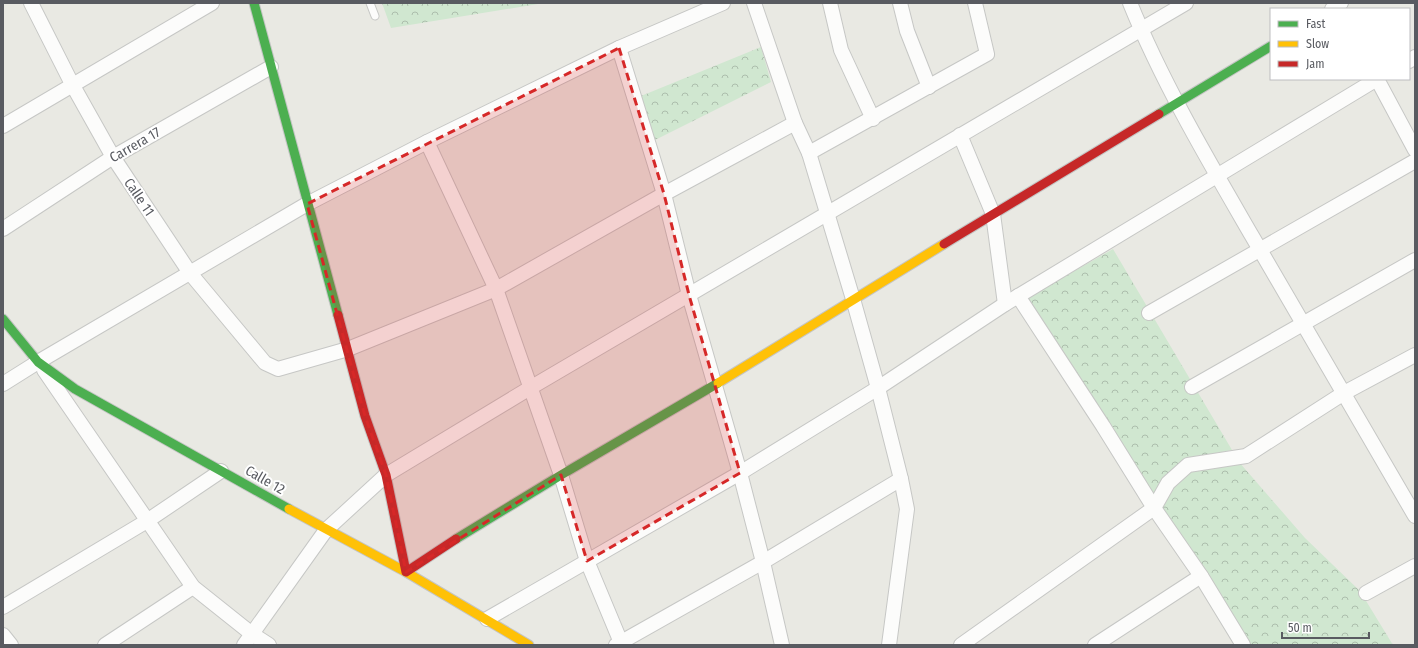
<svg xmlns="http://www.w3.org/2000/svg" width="1418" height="648" font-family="'Fira Sans Condensed',sans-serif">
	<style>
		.park { fill: url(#park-crowns) }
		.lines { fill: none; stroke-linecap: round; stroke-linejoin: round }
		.lane-casing { stroke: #c6c7c5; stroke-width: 9 }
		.street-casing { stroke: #c6c7c5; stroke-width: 16 }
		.fast-casing { stroke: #c4c5c4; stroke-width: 11 }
		.slow-casing { stroke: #c4c5c4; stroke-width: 11 }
		.jam-casing { stroke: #c4c5c4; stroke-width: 11 }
		.lane { stroke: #fcfcfb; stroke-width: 7 }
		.street { stroke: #fcfcfb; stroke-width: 14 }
		.fast { stroke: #4caf50; stroke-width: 9 }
		.slow { stroke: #ffc107; stroke-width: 9 }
		.jam { stroke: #c62828; stroke-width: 9 }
		.marked { fill: #d62828; fill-opacity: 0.2; stroke: #d62828; stroke-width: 3; stroke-dasharray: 8 5; stroke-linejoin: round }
		.labels { text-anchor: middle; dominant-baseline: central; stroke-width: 4; stroke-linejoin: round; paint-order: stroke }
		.street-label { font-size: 14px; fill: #595b61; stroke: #fff }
	</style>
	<defs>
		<pattern id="park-crowns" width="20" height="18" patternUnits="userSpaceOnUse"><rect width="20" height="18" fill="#d0e7d0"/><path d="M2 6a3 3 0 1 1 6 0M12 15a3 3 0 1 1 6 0" fill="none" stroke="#acbeac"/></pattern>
	</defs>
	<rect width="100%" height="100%" fill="#e9e9e3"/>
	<g class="park">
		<polygon points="382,3 544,3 391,28"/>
		<polygon points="761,47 771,82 655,140 641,96"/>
		<polygon points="1113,249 1232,450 1185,459 1162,479 1152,497 1027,298"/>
		<polygon points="1239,462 1305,538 1360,591 1393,645 1249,645 1160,508 1172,487 1190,469"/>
	</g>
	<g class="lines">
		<defs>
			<polyline id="lane" points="370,3 375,16"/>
			<g id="street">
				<polyline points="31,3 72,84 113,157 190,273 265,363 278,369 348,349 496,289 664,194 795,123"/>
				<polyline points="754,3 795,123 809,153 853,299 878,388 901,479 907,509 889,645"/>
				<polyline points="830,3 841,50 873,119"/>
				<polyline points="900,3 907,31 929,87"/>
				<path d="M1130 3C1163 84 1208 160 1252 236 1306 329 1361 422 1415 516"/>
				<polyline points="1332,9 1341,3"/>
				<polyline points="619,48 664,194 689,295 740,473 763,562 782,645"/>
				<polyline points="1409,61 1415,57"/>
				<polyline points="1377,79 1415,150"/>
				<polyline points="3,126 212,3"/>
				<polyline points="960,135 993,214 1005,304"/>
				<polyline points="427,142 496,289 561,475 587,561 622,645"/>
				<polyline points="809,153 987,54 975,3"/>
				<polyline points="3,229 113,157 271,67"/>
				<polyline points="1018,296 1103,426 1154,508 1201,576 1243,645"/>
				<polyline points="1149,313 1415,161"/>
				<polyline points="44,370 193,587 252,634 269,645"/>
				<polyline points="3,384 38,362 307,204 427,142 619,48 723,3"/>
				<polyline points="1192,387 1415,260"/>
				<polyline points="1366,593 1415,566"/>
				<polyline points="3,607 147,521 221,471"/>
				<polyline points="487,619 740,473 878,388 1005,304 1377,79"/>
				<polyline points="3,635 11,645"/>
				<polyline points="105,645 193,587"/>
				<polyline points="244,645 326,530 386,475 530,388 1186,3"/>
				<polyline points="616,645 763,562 901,479"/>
				<polyline points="961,645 1154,508 1168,483 1188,465 1246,456 1344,393 1415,355"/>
				<polyline points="1095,645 1201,576"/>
			</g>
			<g id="fast">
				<polyline points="254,3 338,315"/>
				<polyline points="1159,114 1271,46"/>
				<polyline points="3,319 38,362 75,389 289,509"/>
				<polyline points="456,539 561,475 718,383"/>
			</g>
			<g id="slow">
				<polyline points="718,383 944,244"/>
				<polyline points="289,509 406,572 529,645"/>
			</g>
			<g id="jam">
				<polyline points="944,244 1159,114"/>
				<polyline points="338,315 365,416 386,475 406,572 456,539"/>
			</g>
		</defs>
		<use href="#lane" class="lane-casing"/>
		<use href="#street" class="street-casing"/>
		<use href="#fast" class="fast-casing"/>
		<use href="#slow" class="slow-casing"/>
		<use href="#jam" class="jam-casing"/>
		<use href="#lane" class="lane"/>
		<use href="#street" class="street"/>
		<use href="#fast" class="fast"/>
		<use href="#slow" class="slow"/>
		<use href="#jam" class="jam"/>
	</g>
	<path class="marked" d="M619 48 664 194 689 295 740 473 587 561 561 475 406 572 386 475 365 416 307 204Z"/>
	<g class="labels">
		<g class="street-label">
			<text transform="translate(135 145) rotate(-30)">Carrera 17</text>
			<text transform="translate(139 197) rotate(56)">Calle 11</text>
			<text transform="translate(265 480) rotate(30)">Calle 12</text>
		</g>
	</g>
	<rect width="1418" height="648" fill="none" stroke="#595b61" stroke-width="8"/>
	<rect x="1270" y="8" width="140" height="72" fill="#ffffff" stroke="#bdbdc0"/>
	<rect x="1278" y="21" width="20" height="6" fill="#4caf50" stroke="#bdbdc0"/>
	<text x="1306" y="28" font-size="12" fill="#595b61">Fast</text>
	<rect x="1278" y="41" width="20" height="6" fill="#ffc107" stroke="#bdbdc0"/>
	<text x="1306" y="48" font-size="12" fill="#595b61">Slow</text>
	<rect x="1278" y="61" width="20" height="6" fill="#c62828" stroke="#bdbdc0"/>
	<text x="1306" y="68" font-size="12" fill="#595b61">Jam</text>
	<path d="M1282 632v6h87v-6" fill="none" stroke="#595b61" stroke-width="2"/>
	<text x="1288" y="632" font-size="12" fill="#595b61" stroke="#ffffff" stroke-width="3" paint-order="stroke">50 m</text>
</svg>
